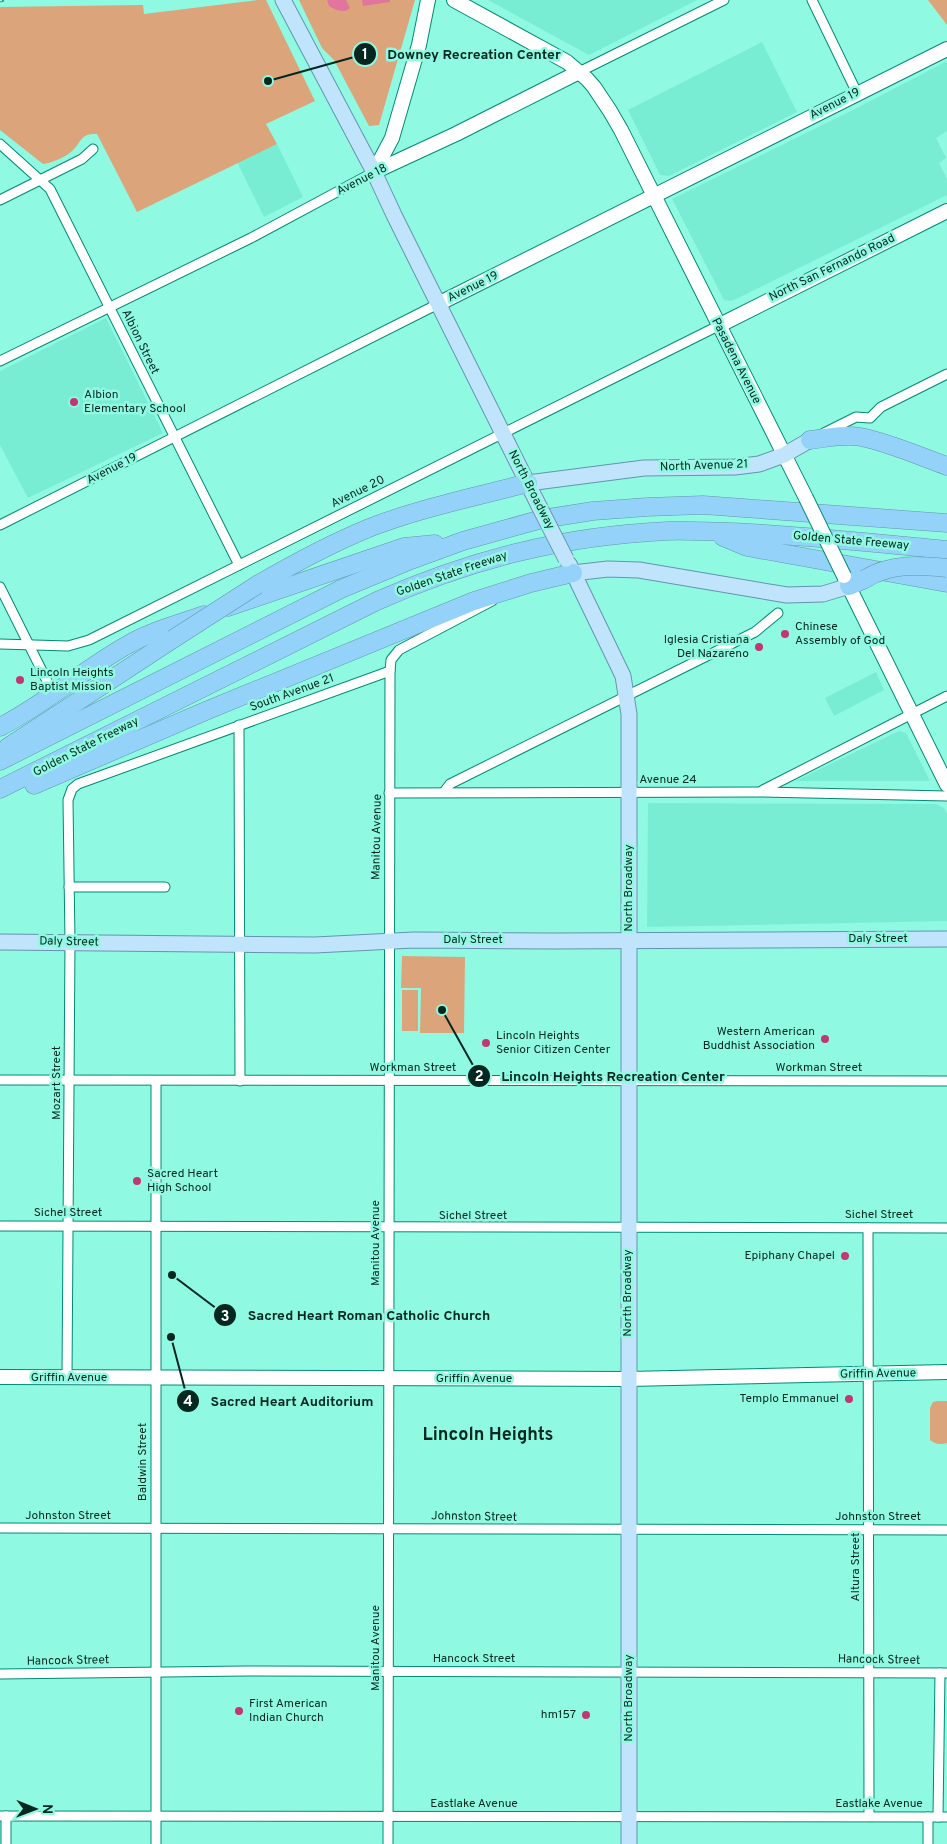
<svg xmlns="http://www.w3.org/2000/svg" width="947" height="1844" font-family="Overpass,sans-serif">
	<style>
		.built { fill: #79edd4 }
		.green { fill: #dca47a }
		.water { fill: #e2759d }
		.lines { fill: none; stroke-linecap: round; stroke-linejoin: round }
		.street-casing { stroke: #018a76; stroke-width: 11 }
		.secondary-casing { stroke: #018a76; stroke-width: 16 }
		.primary-casing { stroke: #6296ae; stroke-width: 17 }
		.highway-casing { stroke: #6296ae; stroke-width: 19 }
		.street { stroke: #fff; stroke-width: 9 }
		.secondary { stroke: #fff; stroke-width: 14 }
		.primary { stroke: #bfe4fc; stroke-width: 15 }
		.highway { stroke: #95d2fa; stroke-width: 18 }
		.rail-casing { stroke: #4a8f80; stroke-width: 4.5 }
		.rail { stroke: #90f9e1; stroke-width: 2.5; stroke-dasharray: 8; stroke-linecap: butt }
		.secondary-bridge-casing { stroke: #018a76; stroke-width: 16; stroke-linecap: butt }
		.primary-bridge-casing { stroke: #6296ae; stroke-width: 17; stroke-linecap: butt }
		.highway-bridge-casing { stroke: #6296ae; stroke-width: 19; stroke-linecap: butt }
		.secondary-bridge { stroke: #fff; stroke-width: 14 }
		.primary-bridge { stroke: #bfe4fc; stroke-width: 15 }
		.highway-bridge { stroke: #95d2fa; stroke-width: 18 }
		.poi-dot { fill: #c03774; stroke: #90f9e1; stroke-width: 2 }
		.labels { text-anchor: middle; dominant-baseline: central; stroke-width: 5; stroke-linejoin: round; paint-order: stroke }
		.street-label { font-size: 12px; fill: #042720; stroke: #90f9e1 }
		.poi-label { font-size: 12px; fill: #042720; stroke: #90f9e1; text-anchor: start }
		.district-label { font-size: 18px; font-weight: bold; fill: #042720; stroke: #90f9e1 }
		.leader { fill: none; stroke: #042720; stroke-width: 2 }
		.callout-dot { fill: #042720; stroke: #90f9e1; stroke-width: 2 }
		.mark-label { font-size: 15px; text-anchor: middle; font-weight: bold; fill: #fff }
		.callout-label { font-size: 14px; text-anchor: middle; font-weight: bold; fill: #042720; stroke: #90f9e1; stroke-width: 5; stroke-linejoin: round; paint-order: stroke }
	</style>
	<rect width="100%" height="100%" fill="#90f9e1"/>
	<g class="built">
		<polygon points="488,0 697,0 589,55"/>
		<polygon points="762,42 797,112 669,176 660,175 628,110"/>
		<polygon points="947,61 947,131 936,138 946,158 939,163 947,179 947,195 734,300 730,301 724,300 672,199 857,108"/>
		<polygon points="277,144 303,197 264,217 237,162"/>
		<polygon points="106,318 163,433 28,498 0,445 0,371"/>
		<polygon points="876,672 884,690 834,716 825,698"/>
		<polygon points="899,731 906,733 930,781 795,781"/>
		<polygon points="648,803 936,804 944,808 947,814 947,921 647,927"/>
	</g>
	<g class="green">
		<path d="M258 0H266L315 101 266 124 277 144 137 212 97 134C80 133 82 142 72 151 66 157 51 163 43 164L0 130V7L143 5 144 14Z"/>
		<polygon points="299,0 415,0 379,125 369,126 334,60 322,48"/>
		<polygon points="928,0 947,0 947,25"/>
		<polygon points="402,956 465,957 464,1033 420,1033 421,988 401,988"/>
		<rect x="402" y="990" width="16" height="41"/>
		<path d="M937 1401H947V1443C940 1445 935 1444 930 1440V1408L933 1402Z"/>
	</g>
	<g class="water">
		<path d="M327 0H346L350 8C344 14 335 10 329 6Z"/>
		<polygon points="362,0 390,0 390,2 363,6"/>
	</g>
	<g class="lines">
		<defs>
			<g id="street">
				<polyline points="812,0 857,93"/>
				<polyline points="579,72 724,0"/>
				<polyline points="0,144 50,189 239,565"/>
				<polyline points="0,200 82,159 93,149"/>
				<polyline points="0,361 251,238 374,172"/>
				<polyline points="824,433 856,417 870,418 881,407 947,374"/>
				<polyline points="0,525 438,304"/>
				<polyline points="0,587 47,681"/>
				<polyline points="0,644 68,646 89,640 718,326"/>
				<polyline points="239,725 240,1081"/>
				<polyline points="763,790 947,696"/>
				<polyline points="444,792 450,784 755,632 778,613"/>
				<polyline points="389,793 761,792 947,796"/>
				<polyline points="69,887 165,887"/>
				<polyline points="0,1080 947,1081"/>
				<polyline points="156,1081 156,1844"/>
				<polyline points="0,1226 947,1228"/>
				<polyline points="868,1228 869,1816"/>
				<polyline points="67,1378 70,942 68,800 72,789 78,784 390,671"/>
				<polyline points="0,1528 947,1530"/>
				<polyline points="0,1674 247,1671 947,1673"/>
				<polyline points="0,1816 947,1817"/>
				<polyline points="928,1817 928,1844"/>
				<polyline points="938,1817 940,1673"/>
				<polyline points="6,1844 6,1816"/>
				<polyline points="388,1844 390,671 391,660 399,650 492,601"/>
			</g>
			<g id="secondary">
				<polyline points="454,0 567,62 587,79 594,87 610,111 621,130 806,498"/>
				<polyline points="374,172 456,134 579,72"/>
				<polyline points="374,172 392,138 419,45 428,0"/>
				<polyline points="438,304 947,49"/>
				<polyline points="718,326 947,211"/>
				<polyline points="845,579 947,785"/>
				<polyline points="0,1377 628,1379 947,1372"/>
			</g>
			<g id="primary">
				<polyline points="283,0 374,172 394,215 539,506"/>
				<polyline points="528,483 644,468 735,467 759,464 784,455 810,440"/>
				<polyline points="569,564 623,676 629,714 629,1844"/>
				<polyline points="573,573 608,569 639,570 787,595 823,594 849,586"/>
				<polyline points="0,942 315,945 414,940 553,941 947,939"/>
			</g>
			<g id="highway">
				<path d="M810 440C827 438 844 434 861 437 890 443 919 456 947 466"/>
				<polyline points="723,537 747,547 947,583"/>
				<path d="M257 585C293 564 330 544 369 528 420 508 475 497 528 483"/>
				<polyline points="849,586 865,579"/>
				<polyline points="228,607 404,547 435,544"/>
				<path d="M0 727C45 704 84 669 129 644 151 631 179 624 204 615"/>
				<polyline points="8,747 173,639"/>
				<polyline points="0,761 341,589 411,560 463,541 542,519 593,511 647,507 703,505 947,523"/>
				<polyline points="34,785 208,710 474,601 531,583 573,573"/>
				<path d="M0 789 377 601C472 559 563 536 667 531 688 530 710 532 731 532 803 535 875 543 947 550"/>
			</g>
		</defs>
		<use href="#street" class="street-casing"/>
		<use href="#secondary" class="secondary-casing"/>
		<use href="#primary" class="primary-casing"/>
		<use href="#highway" class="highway-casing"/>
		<use href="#street" class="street"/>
		<use href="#secondary" class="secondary"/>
		<use href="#primary" class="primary"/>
		<use href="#highway" class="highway"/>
		<defs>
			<polyline id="rail" points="0,0 2,0"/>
		</defs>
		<use href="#rail" class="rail-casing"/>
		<use href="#rail" class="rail"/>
		<defs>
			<polyline id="secondary-bridge" points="806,498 844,576"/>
			<polyline id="primary-bridge" points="539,506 566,559"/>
			<g id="highway-bridge">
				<path d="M865 579C891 563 918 565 947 568"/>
				<polyline points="173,639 257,585"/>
			</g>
		</defs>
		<use href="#secondary-bridge" class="secondary-bridge-casing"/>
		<use href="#primary-bridge" class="primary-bridge-casing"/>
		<use href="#highway-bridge" class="highway-bridge-casing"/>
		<use href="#secondary-bridge" class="secondary-bridge"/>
		<use href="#primary-bridge" class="primary-bridge"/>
		<use href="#highway-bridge" class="highway-bridge"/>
	</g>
	<g class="poi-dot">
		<circle cx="74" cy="402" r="5"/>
		<circle cx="785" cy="634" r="5"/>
		<circle cx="759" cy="647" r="5"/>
		<circle cx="20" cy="680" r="5"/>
		<circle cx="825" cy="1039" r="5"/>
		<circle cx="486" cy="1043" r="5"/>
		<circle cx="137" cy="1181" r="5"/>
		<circle cx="845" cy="1256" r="5"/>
		<circle cx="849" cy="1399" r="5"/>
		<circle cx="239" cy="1711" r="5"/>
		<circle cx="586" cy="1715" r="5"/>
	</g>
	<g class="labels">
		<g class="street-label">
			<text transform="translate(835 104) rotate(-27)">Avenue 19</text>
			<text transform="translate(362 180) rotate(-27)">Avenue 18</text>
			<text transform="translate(832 268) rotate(-26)">North San Fernando Road</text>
			<text transform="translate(473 287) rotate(-26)">Avenue 19</text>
			<text transform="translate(140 342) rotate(64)">Albion Street</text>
			<text transform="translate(736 361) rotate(63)">Pasadena Avenue</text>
			<text transform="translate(704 466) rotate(-2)">North Avenue 21</text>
			<text transform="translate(112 469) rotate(-27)">Avenue 19</text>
			<text transform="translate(531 490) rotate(63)">North Broadway</text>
			<text transform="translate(358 492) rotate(-26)">Avenue 20</text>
			<text transform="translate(851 541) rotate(5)">Golden State Freeway</text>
			<text transform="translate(452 574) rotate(-19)">Golden State Freeway</text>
			<text transform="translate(292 693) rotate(-20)">South Avenue 21</text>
			<text transform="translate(86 747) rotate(-27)">Golden State Freeway</text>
			<text x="668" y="780">Avenue 24</text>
			<text transform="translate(377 837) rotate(-89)">Manitou Avenue</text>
			<text transform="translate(629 888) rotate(-90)">North Broadway</text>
			<text x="878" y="939">Daly Street</text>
			<text x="473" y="940">Daly Street</text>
			<text transform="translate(69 942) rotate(1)">Daly Street</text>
			<text x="413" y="1068">Workman Street</text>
			<text x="819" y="1068">Workman Street</text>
			<text transform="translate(57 1083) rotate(-90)">Mozart Street</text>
			<text x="68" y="1213">Sichel Street</text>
			<text x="879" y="1215">Sichel Street</text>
			<text x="473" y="1216">Sichel Street</text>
			<text transform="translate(376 1243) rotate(-90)">Manitou Avenue</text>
			<text transform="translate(628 1293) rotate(-90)">North Broadway</text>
			<text transform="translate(878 1374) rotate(-1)">Griffin Avenue</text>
			<text x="69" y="1378">Griffin Avenue</text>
			<text x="474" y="1379">Griffin Avenue</text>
			<text transform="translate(143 1462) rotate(-90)">Baldwin Street</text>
			<text x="68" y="1516">Johnston Street</text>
			<text transform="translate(474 1517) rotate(1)">Johnston Street</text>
			<text x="878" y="1517">Johnston Street</text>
			<text transform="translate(856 1567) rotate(-90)">Altura Street</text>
			<text transform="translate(376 1648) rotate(-90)">Manitou Avenue</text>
			<text x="474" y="1659">Hancock Street</text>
			<text transform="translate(879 1660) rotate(1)">Hancock Street</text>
			<text transform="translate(68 1661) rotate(-1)">Hancock Street</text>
			<text transform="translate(629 1698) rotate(-90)">North Broadway</text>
			<text x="474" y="1804">Eastlake Avenue</text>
			<text x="879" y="1804">Eastlake Avenue</text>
		</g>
		<g class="poi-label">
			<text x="84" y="395">Albion<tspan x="84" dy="14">Elementary School</tspan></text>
			<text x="795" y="627">Chinese<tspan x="795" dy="14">Assembly of God</tspan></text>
			<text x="749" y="640" text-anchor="end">Iglesia Cristiana<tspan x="749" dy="14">Del Nazareno</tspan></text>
			<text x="30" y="673">Lincoln Heights<tspan x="30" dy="14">Baptist Mission</tspan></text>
			<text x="815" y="1032" text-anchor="end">Western American<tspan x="815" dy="14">Buddhist Association</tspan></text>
			<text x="496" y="1036">Lincoln Heights<tspan x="496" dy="14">Senior Citizen Center</tspan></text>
			<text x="147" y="1174">Sacred Heart<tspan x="147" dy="14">High School</tspan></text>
			<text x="835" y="1256" text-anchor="end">Epiphany Chapel</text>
			<text x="839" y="1399" text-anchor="end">Templo Emmanuel</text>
			<text x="249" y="1704">First American<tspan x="249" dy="14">Indian Church</tspan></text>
			<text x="576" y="1715" text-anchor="end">hm157</text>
		</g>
		<g class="district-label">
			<text x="488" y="1435">Lincoln Heights</text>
		</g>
	</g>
	<path class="leader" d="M268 81L365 54M442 1010L479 1076M172 1275L225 1315M171 1337L188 1401"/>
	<g class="callout-dot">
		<circle cx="268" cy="81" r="5"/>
		<circle cx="442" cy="1010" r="5"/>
		<circle cx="172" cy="1275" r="5"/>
		<circle cx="171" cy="1337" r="5"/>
		<circle cx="365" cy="54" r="12"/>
		<circle cx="479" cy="1076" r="12"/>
		<circle cx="225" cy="1315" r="12"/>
		<circle cx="188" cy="1401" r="12"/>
	</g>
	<g class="mark-label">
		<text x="365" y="59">1</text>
		<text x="479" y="1081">2</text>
		<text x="225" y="1321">3</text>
		<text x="188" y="1406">4</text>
	</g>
	<g class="callout-label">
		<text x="474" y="59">Downey Recreation Center</text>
		<text x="613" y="1081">Lincoln Heights Recreation Center</text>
		<text x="369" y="1320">Sacred Heart Roman Catholic Church</text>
		<text x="292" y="1406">Sacred Heart Auditorium</text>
	</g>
	<g transform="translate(35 1809) rotate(91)" stroke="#90f9e1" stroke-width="4" paint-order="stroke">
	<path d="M0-4L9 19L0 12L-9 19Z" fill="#042720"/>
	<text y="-8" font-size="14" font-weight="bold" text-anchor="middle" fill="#042720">N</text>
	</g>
</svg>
